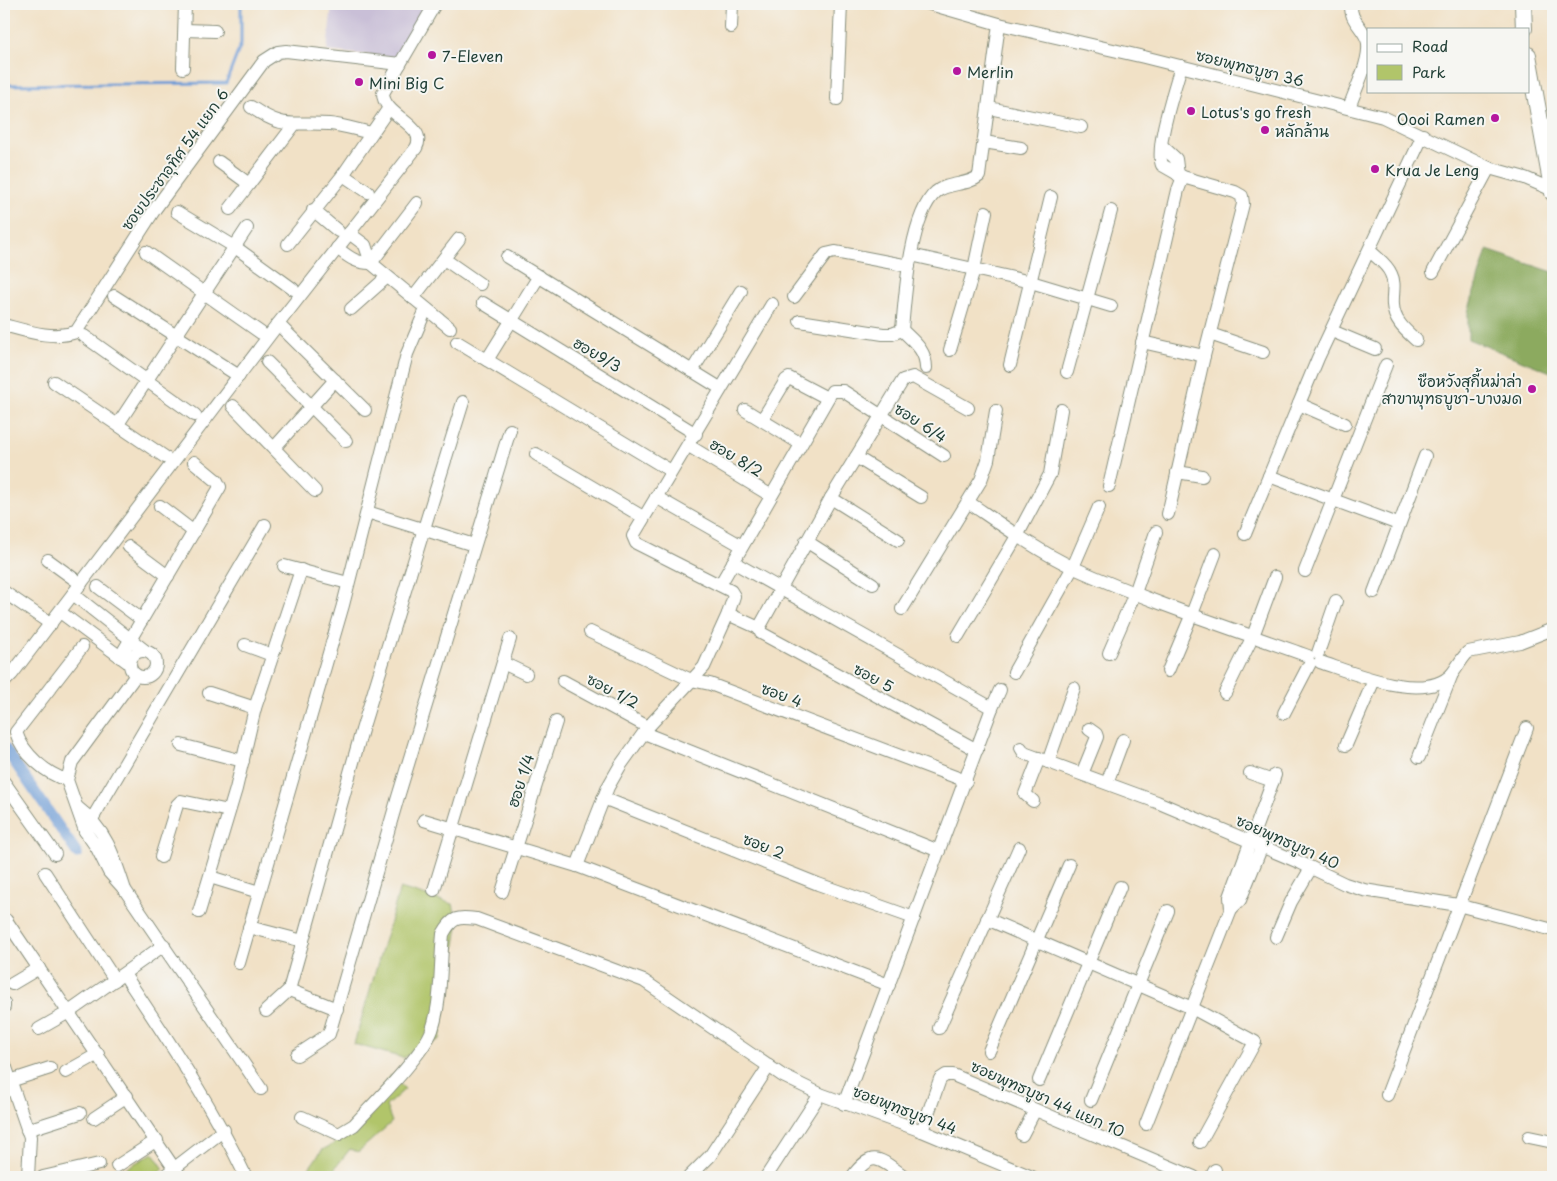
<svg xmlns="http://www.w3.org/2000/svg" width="1557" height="1181" font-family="'Playpen Sans','Playpen Sans Thai',sans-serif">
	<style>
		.industrial { fill: #c9bfd7 }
		.green { fill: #b1c56a; stroke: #68814f }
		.forest { fill: #8caa5e; stroke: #567449 }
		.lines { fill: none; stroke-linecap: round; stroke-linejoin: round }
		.stream { stroke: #6e9cd6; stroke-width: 3 }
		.canal { stroke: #6e9cd6; stroke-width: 11 }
		.minor-casing { stroke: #888f7d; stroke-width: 14 }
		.major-casing { stroke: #888f7d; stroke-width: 18 }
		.minor { stroke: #fff; stroke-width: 12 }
		.major { stroke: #fff; stroke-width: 16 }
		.poi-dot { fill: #b5179e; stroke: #f6f6f2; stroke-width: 2 }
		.labels { text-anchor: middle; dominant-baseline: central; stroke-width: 4; stroke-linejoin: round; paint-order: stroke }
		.poi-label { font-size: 15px; fill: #1f3d34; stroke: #f6f6f2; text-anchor: start }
		.street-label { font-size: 15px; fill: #1f3d34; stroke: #f6f6f2 }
	</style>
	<rect width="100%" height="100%" fill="#f6f6f2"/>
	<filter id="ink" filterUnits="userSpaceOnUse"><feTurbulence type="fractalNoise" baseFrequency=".02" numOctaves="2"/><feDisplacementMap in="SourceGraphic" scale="10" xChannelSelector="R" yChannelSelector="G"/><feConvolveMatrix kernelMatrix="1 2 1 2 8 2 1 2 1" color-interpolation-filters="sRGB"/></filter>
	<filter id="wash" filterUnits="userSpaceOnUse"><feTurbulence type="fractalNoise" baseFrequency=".0096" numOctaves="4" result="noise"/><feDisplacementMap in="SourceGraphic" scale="20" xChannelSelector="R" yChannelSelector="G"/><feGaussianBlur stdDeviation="1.12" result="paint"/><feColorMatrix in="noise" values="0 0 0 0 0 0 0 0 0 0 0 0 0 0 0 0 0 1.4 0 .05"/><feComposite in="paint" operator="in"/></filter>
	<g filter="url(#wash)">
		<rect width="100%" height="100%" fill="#f1e1c6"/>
		<polygon class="industrial" points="332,4 429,4 398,58 327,51"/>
		<g class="green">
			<polygon points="400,888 453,904 458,926 440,1039 403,1058 354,1044"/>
			<polygon points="390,1075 405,1089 386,1106 392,1122 358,1152 350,1149 328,1177 283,1177 305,1174 322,1150 341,1140 364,1117"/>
			<polygon points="153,1153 164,1169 151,1177 111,1177"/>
		</g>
		<polygon class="forest" points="1487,250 1553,272 1553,373 1468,339 1468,312"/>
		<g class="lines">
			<polyline class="stream" points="4,85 226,83 241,44 241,4"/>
			<polyline class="canal" points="4,747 77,853"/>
		</g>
	</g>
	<g filter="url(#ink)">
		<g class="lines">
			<defs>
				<g id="minor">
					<polyline points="930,4 999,24 1144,57 1383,117 1489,168 1525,178 1553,190"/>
					<polyline points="731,27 732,4"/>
					<polyline points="185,30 215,31"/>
					<polyline points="183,68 185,4"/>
					<polyline points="837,99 841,4"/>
					<path d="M251 107C287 131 290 121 329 124 343 125 357 130 371 133"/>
					<polyline points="989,108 1081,127"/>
					<path d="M1349 108C1355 89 1370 63 1368 43 1366 29 1347 19 1352 4"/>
					<polyline points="984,142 1021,148"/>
					<polyline points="1162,146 1176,159 1178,175"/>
					<polyline points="219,162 249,184"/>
					<polyline points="343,175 368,192"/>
					<polyline points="230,209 294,125"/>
					<polyline points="313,210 338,231"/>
					<polyline points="177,212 235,247 293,289"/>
					<polyline points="349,233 365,245 371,263 450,328"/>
					<polyline points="288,244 343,175 389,108"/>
					<path d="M337 248C349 257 355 263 371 263"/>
					<path d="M1370 251C1377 258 1387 264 1391 274 1396 284 1392 294 1393 305 1394 321 1405 330 1416 340"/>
					<polyline points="146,252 261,333"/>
					<polyline points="911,255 1031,282 1111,306"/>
					<polyline points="507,257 720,388"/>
					<polyline points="444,259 480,284"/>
					<polyline points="371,263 417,203"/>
					<polyline points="1433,272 1489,168"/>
					<polyline points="114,296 239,376"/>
					<polyline points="794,297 826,254 835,252 909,266"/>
					<polyline points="413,298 459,239"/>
					<polyline points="483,303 696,434"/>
					<polyline points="351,309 387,277"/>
					<path d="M800 321 883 334H892L902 330C905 296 910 215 936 192 948 182 967 186 979 176L999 24"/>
					<polyline points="278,324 365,410"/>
					<path d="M4 325C27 331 52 340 76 332L155 209 264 61 278 52 286 51 400 64"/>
					<path d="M902 330C914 342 926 350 926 368"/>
					<polyline points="1332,331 1375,349"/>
					<polyline points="1210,334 1263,352"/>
					<polyline points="84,336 195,415"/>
					<polyline points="457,342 671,471"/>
					<polyline points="1142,342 1204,356"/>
					<polyline points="950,350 974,269 986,212"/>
					<polyline points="487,360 539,276"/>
					<polyline points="267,362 346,441"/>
					<polyline points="1010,365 1051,197"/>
					<polyline points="692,371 741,291"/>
					<polyline points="1067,372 1111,211"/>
					<polyline points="54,382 165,457"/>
					<polyline points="1299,404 1345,424"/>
					<polyline points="233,406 315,491"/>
					<polyline points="745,410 801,444"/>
					<polyline points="762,420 786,380 789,378 827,398"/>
					<polyline points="118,424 247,228"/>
					<polyline points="689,446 770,495"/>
					<polyline points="274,448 335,380"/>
					<polyline points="536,454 643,517"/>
					<polyline points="856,457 921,497"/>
					<polyline points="1177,472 1202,476"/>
					<polyline points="1269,476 1398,524"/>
					<polyline points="1109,486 1178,190 1183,177"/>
					<polyline points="656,497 742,546"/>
					<polyline points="831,498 898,540"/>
					<path d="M968 502C1002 525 1036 550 1074 568 1150 602 1230 628 1308 656"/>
					<polyline points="160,506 194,532"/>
					<polyline points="367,512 474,545"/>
					<path d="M1168 514 1204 356 1243 204 1242 196 1235 192 1183 177 1162 165C1155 146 1175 88 1181 66"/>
					<polyline points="1245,534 1318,358 1423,135"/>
					<polyline points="806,541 873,584"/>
					<polyline points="129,547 168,576"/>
					<polyline points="48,560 81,584"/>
					<polyline points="733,562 992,708 844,1104"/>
					<polyline points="284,566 348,583"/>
					<polyline points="1305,571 1386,365"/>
					<polyline points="720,585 832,391 843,391 944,456"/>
					<polyline points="98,587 142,620"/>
					<polyline points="4,592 51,624"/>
					<polyline points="1374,592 1425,456"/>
					<polyline points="73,594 144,650"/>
					<polyline points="902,609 981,480 988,460 996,411"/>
					<polyline points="60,612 130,664"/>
					<polyline points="728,614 734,596 731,591 636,543 633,536 772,304"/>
					<polyline points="759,628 831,498 903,380 913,377 968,408"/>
					<polyline points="759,628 761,633 977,750"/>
					<polyline points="590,632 691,680 710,684 966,781"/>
					<polyline points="958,636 1017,536 1050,474 1061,410"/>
					<polyline points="245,645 272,655"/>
					<circle cx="143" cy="664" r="13"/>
					<polyline points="1109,653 1135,593 1156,532"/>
					<polyline points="1318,653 1336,601"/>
					<polyline points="120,657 220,487 217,481 194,462"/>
					<path d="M1320 662C1351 672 1424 704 1452 674 1457 668 1461 659 1468 652L1520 642 1553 629"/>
					<polyline points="503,663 526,674"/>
					<polyline points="1168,671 1192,614 1215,554"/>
					<polyline points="1014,672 1073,567 1099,507"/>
					<polyline points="563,681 648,727"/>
					<path d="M4 682 12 674 278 324 416 148C429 125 383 117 383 93L435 4"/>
					<polyline points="209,693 255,708"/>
					<polyline points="1225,693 1253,636 1275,577"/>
					<polyline points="992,708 1000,690"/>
					<polyline points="1284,713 1310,663"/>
					<polyline points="644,733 939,851"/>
					<polyline points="181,745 243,761"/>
					<polyline points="1346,745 1374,680"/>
					<polyline points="1021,748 1024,753 1157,802 1301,863 1345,884 1364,890 1458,905 1553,930"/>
					<polyline points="1419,757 1452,674"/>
					<polyline points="1048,762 1074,688"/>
					<polyline points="1250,773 1273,781"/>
					<polyline points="1082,774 1097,737 1096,734 1089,729"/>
					<path d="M67 780C46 774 22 753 16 732L82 647"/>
					<polyline points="4,782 55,854"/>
					<polyline points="1107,783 1123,740"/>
					<polyline points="603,798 818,884 914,918"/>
					<polyline points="1033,801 1025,794 1039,758"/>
					<path d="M77 807C106 829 114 856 125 890L109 872 97 848 85 831 67 780 72 762 136 675"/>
					<polyline points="424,820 577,866 889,985"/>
					<polyline points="85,831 265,525"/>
					<polyline points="1262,846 1240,900 1231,909 1230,897 1275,775"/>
					<polyline points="161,857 177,805 181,801 229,811"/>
					<polyline points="577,866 608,787 620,766 648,727 704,667 728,614 759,628"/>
					<polyline points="45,873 115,980"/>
					<polyline points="210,877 259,892"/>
					<polyline points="125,890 261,1089"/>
					<polyline points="434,890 510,639"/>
					<polyline points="502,892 556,722"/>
					<polyline points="199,912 236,789 255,708 301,570"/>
					<polyline points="987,919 1192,1008 1255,1042 1200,1142"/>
					<polyline points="6,920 180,1177"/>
					<polyline points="249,927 303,941"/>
					<polyline points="1276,937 1291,902 1311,868"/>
					<polyline points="239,963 343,605 407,354 426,309"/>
					<path d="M124 974C168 1040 212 1105 246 1177"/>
					<polyline points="12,984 39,968"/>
					<polyline points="289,990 337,1009"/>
					<polyline points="4,1003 4,1007"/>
					<polyline points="266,1011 289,990 362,730 463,402"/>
					<polyline points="939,1028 1019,848"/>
					<polyline points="39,1029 69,1012 164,945"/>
					<polyline points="989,1051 1069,865"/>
					<polyline points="297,1055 329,1034 398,797 510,430"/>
					<polyline points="4,1062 30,1137 28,1177"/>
					<polyline points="66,1072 98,1054"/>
					<polyline points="1039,1080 1120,887"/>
					<polyline points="10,1081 50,1068"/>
					<polyline points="1387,1095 1527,728"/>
					<polyline points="1091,1100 1168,911"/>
					<path d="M302 1117 339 1134 354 1125C374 1103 423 1055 432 1030 442 1000 440 965 443 934 453 916 458 917 477 919L644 981 783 1076 820 1094 922 1131 1032 1177"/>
					<polyline points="94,1118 127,1096"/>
					<polyline points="1146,1124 1231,909"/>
					<polyline points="27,1130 80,1113"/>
					<polyline points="922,1131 940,1079 946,1075 953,1075 1194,1177"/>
					<polyline points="1022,1135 1035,1110"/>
					<polyline points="1529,1137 1553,1142"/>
					<polyline points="117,1166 157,1140"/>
					<polyline points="43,1177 99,1164"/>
					<polyline points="163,1177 224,1130"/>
					<polyline points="689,1177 710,1156 769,1066"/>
					<polyline points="766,1177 820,1094"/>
					<path d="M852 1177C873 1148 880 1159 905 1177"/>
					<polyline points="1211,1177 1215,1170"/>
				</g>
				<g id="major">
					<polyline points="1523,4 1524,29"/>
					<polyline points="1528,55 1553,193"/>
				</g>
			</defs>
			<use href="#minor" class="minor-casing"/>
			<use href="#major" class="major-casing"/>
			<use href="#minor" class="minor"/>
			<use href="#major" class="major"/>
		</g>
	</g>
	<g class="poi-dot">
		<circle cx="432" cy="55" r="5"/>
		<circle cx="957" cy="71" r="5"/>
		<circle cx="359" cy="82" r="5"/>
		<circle cx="1191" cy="111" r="5"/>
		<circle cx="1495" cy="118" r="5"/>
		<circle cx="1265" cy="130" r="5"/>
		<circle cx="1375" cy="169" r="5"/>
		<circle cx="1532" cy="389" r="5"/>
	</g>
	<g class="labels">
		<g class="poi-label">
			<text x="442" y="55">7-Eleven</text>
			<text x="967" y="71">Merlin</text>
			<text x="369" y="82">Mini Big C</text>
			<text x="1201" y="111">Lotus's go fresh</text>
			<text x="1485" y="118" text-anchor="end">Oooi Ramen</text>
			<text x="1275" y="130">หลักล้าน</text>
			<text x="1385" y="169">Krua Je Leng</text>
			<text x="1522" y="380" text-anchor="end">ซือหวังสุกี้หม่าล่า<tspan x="1522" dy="17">สาขาพุทธบูชา-บางมด</tspan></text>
		</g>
		<g class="street-label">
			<text transform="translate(1250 67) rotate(14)">ซอยพุทธบูชา 36</text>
			<text transform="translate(174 159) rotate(-54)">ซอยประชาอุทิศ 54 แยก 6</text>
			<text transform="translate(598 354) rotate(31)">ฮอย9/3</text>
			<text transform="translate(921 422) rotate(33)">ซอย 6/4</text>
			<text transform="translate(737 457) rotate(31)">ฮอย 8/2</text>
			<text transform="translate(874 677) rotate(29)">ซอย 5</text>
			<text transform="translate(613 690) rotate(28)">ซอย 1/2</text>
			<text transform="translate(782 694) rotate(21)">ซอย 4</text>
			<text transform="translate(520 780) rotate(-72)">ฮอย 1/4</text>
			<text transform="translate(1288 841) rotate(24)">ซอยพุทธบูชา 40</text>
			<text transform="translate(764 845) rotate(22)">ซอย 2</text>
			<text transform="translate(1048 1098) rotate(24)">ซอยพุทธบูชา 44 แยก 10</text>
			<text transform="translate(905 1109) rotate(21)">ซอยพุทธบูชา 44</text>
		</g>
	</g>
	<rect width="1557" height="1181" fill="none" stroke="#f6f6f2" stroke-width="20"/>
	<rect x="1367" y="28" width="162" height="65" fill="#f6f6f2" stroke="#a0aca6"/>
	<rect x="1377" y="44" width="25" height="8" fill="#ffffff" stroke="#a0aca6"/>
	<text x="1412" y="52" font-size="15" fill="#1f3d34">Road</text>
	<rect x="1377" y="65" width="25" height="15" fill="#b1c56a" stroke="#a0aca6"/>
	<text x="1412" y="78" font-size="15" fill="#1f3d34">Park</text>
</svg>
